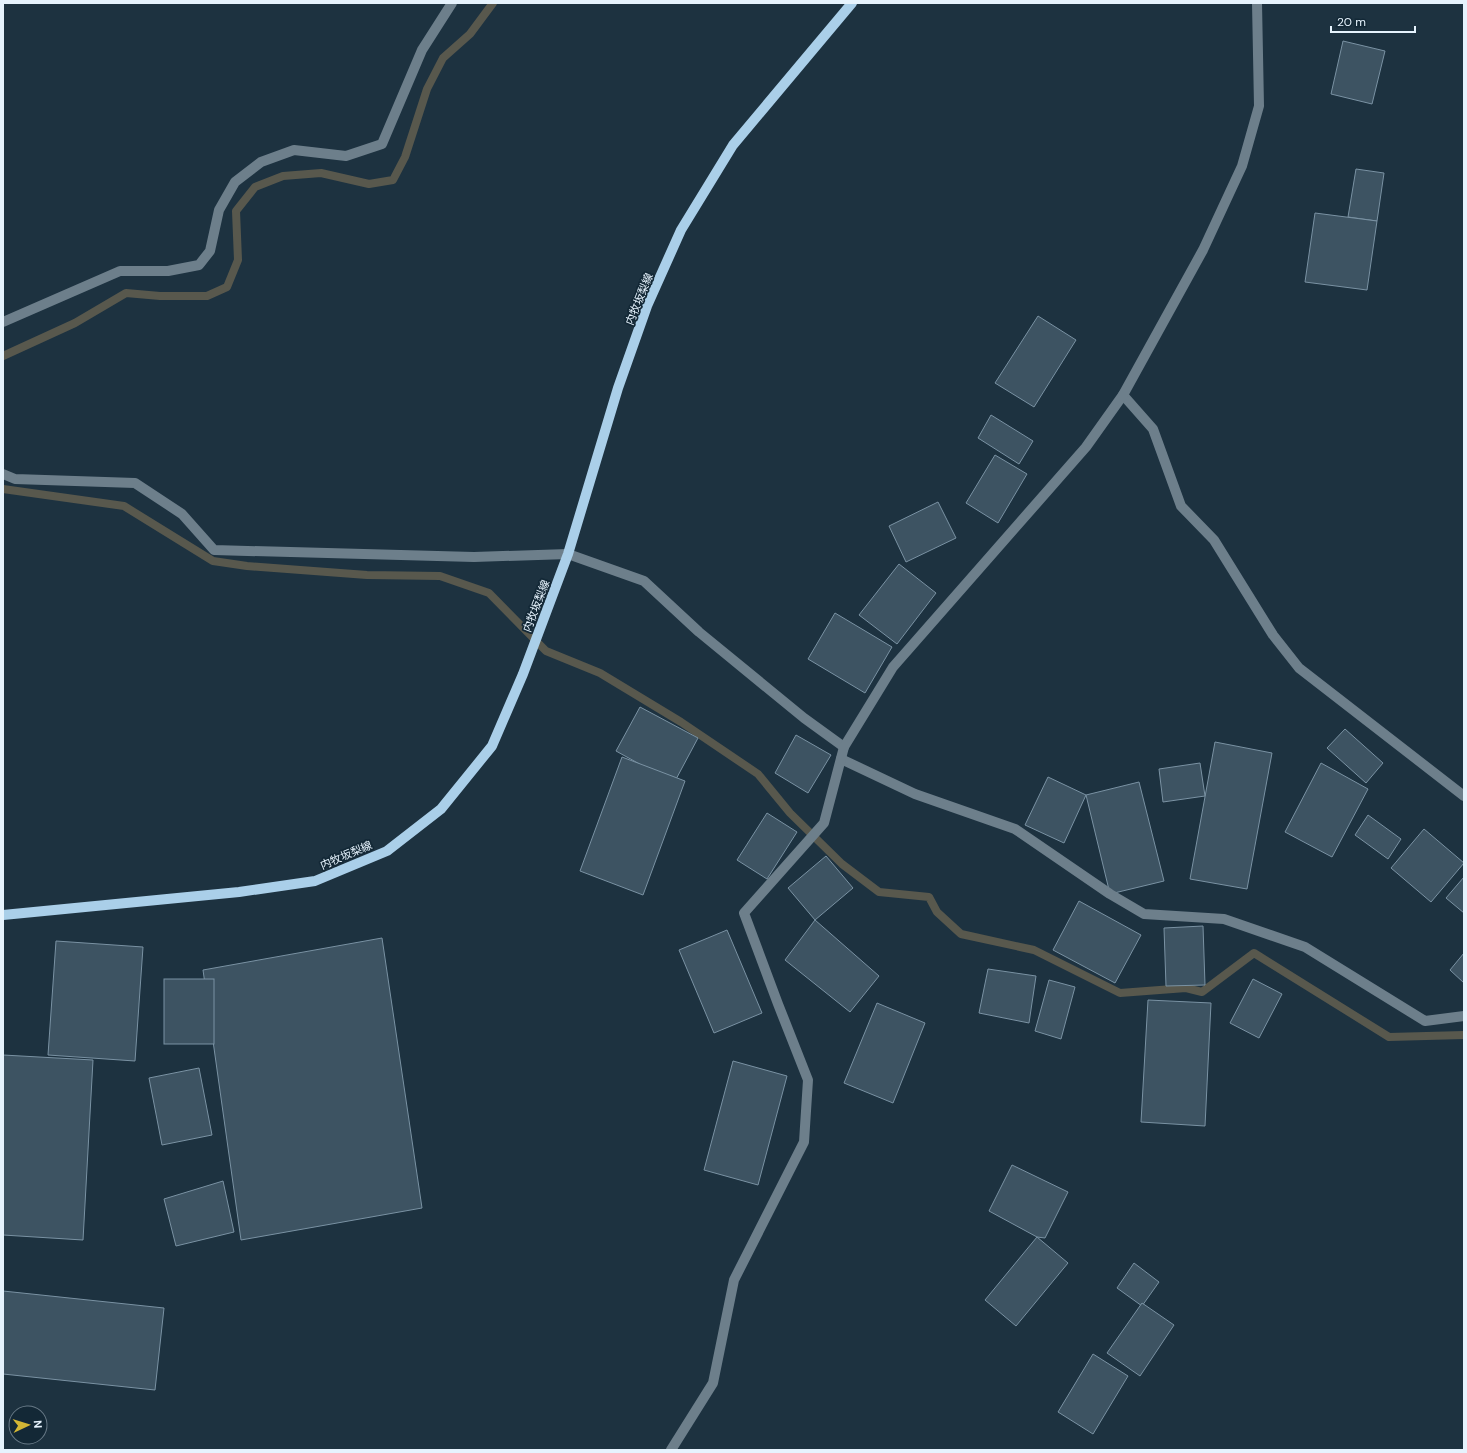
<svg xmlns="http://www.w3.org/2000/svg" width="1467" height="1453" font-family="'DM Sans','Noto Sans JP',sans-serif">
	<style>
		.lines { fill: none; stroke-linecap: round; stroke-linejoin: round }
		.stream { stroke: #58584d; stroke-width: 8 }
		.building { fill: #3d5362; stroke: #7a92a3 }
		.minor { stroke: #6d7f8b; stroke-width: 10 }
		.major { stroke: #aacfe9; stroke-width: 10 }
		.labels { text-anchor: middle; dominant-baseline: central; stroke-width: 3.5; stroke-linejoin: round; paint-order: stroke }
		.street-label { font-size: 11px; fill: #e6f3fd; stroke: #132836 }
	</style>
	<rect width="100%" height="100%" fill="#1d3240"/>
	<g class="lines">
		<g class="stream">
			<polyline points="3,356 75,323 126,293 160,296 207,296 227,287 238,260 236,211 255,187 283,176 321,173 369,184 393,180 405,157 427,89 443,58 470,34 493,3"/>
			<polyline points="3,489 124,506 213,561 247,566 367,575 440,576 489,593 546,651 600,673 681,722 758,774 790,813 842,864 879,892 929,897 937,912 961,934 1034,950 1120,993 1186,988 1202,992 1254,953 1389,1037 1464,1035"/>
		</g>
	</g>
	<g class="building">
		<polygon points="1343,41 1385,51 1372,104 1331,94"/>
		<polygon points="1356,169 1384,173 1377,221 1348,217"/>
		<polygon points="1315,213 1377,221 1367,290 1305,282"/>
		<polygon points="1038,316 1076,340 1034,407 995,383"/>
		<polygon points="991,415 1033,441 1019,464 978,438"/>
		<polygon points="995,455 1027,474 998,523 966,503"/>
		<polygon points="938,502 956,538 906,562 889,526"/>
		<polygon points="899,564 936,593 897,644 859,615"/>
		<polygon points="835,613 892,647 865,693 808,659"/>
		<polygon points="640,707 698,738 674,783 616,751"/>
		<polygon points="1345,729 1383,763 1366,783 1327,748"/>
		<polygon points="796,735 831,755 808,793 775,773"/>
		<polygon points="1215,742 1272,753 1247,889 1190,879"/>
		<polygon points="622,757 685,781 643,895 580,871"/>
		<polygon points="1200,763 1205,796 1163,802 1159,769"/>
		<polygon points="1321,763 1368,789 1332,857 1285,832"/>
		<polygon points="1048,777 1086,795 1064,843 1025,825"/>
		<polygon points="1139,782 1164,881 1110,894 1086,795"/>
		<polygon points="767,813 797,832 767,879 737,860"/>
		<polygon points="1368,815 1401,839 1388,859 1355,835"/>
		<polygon points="1424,829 1464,863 1431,902 1391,868"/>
		<polygon points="826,856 853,888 815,920 788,888"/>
		<polygon points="1464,877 1464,913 1446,898"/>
		<polygon points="1079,901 1141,935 1115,983 1053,950"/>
		<polygon points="815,920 879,976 850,1012 785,960"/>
		<polygon points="1203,926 1205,985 1166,986 1164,928"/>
		<polygon points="727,930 762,1013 714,1033 679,950"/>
		<polygon points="382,938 422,1208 241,1240 203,970"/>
		<polygon points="56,941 143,947 135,1061 48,1055"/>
		<polygon points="1464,953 1464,983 1450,970"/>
		<polygon points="988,969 1036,976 1029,1023 979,1013"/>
		<rect x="164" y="979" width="50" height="65"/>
		<polygon points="1253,979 1282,994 1259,1038 1230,1023"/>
		<polygon points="1049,980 1075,987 1061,1039 1035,1031"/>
		<polygon points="1148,1000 1211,1003 1205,1126 1141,1122"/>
		<polygon points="877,1003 925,1023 893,1103 844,1083"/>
		<polygon points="3,1055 93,1060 83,1240 3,1235"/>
		<polygon points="733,1061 787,1076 758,1185 704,1170"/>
		<polygon points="199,1068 212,1135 162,1145 149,1078"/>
		<polygon points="1012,1165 1068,1192 1045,1238 1037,1237 989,1211"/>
		<polygon points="223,1181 234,1232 176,1246 164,1199"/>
		<polygon points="1037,1237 1068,1263 1016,1326 985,1300"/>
		<polygon points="1134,1263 1159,1282 1142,1306 1117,1288"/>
		<polygon points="3,1291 164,1308 155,1390 3,1374"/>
		<polygon points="1142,1303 1174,1325 1140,1376 1107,1353"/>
		<polygon points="1093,1354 1128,1376 1093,1434 1058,1412"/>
	</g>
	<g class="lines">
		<g class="minor">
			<polyline points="3,322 120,271 168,271 199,265 210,251 219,210 235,182 261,162 294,150 346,156 382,144 422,50 452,3"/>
			<polyline points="1123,395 1153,429 1181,506 1214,540 1273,635 1299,668 1464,796"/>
			<polyline points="3,474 15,479 135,483 182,514 214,550 474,557 568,554 644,581 699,632 804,718 844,747"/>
			<polyline points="841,759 915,794 1015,829 1110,894 1144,914 1224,919 1305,947 1425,1021 1464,1016"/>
			<polyline points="671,1450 713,1383 734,1280 804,1142 808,1080 778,1004 744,913 824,823 844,747 893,667 1086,447 1123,395 1203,250 1242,166 1259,106 1257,3"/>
		</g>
		<polyline class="major" points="3,915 239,892 315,881 387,851 441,809 492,746 523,674 568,554 618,388 647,306 681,230 733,145 852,3"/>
	</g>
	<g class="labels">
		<g class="street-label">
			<text transform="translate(639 299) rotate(-68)">内牧坂梨線</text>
			<text transform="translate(536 606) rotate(-69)">内牧坂梨線</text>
			<text transform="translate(346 855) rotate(-23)">内牧坂梨線</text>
		</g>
	</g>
	<rect width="1467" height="1453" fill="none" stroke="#e6f3fd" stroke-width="8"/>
	<g transform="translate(28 1425) rotate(86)"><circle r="19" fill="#132836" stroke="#677986"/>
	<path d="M0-3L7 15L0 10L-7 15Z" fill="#d3b635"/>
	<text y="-6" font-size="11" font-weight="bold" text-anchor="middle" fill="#e6f3fd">N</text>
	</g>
	<path d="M1331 26v6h84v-6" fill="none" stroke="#e6f3fd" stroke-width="2"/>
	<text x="1337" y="26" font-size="12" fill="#e6f3fd" stroke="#132836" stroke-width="3" paint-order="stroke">20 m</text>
</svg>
